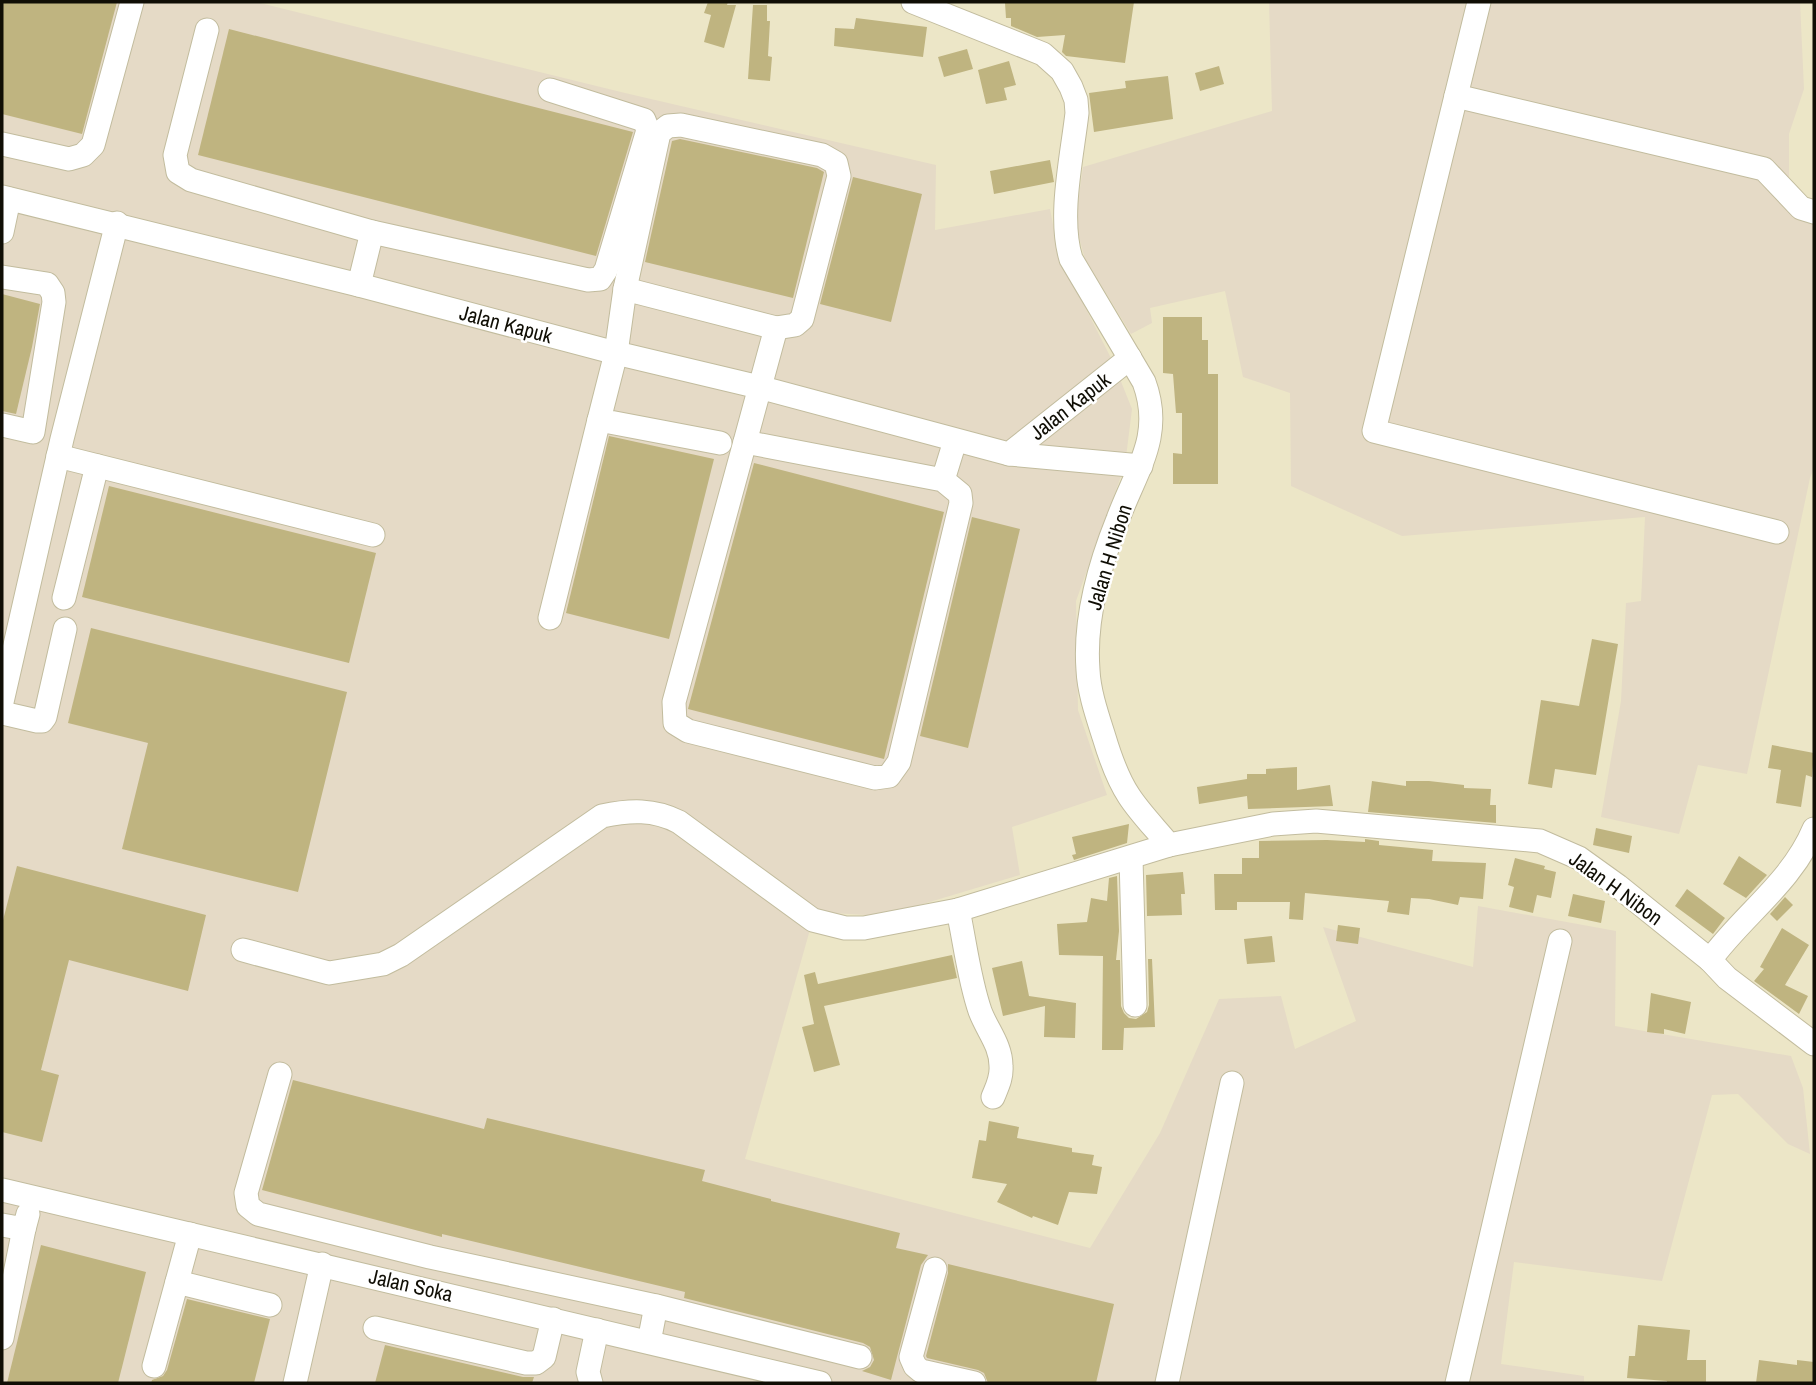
<svg xmlns="http://www.w3.org/2000/svg" width="1816" height="1385" font-family="'Archivo Narrow',sans-serif">
	<style>
		.industrial { fill: #e5dac6 }
		.building { fill: #bfb480 }
		.lines { fill: none; stroke-linecap: round; stroke-linejoin: round }
		.minor-casing { stroke: #c2bc9e; stroke-width: 25 }
		.minor { stroke: #fff; stroke-width: 23 }
		.labels { text-anchor: middle; dominant-baseline: central; stroke-width: 5; stroke-linejoin: round; paint-order: stroke }
		.street-label { font-size: 21px; fill: #100e05; stroke: #fff }
	</style>
	<rect width="100%" height="100%" fill="#ece6c7"/>
	<g class="industrial">
		<polygon points="2,2 256,2 625,93 936,165 935,230 1050,209 1059,256 1114,364 1132,409 1125,465 1076,601 1078,710 1107,795 1012,827 1020,875 883,916 815,912 745,1159 1090,1248 1160,1133 1219,999 1281,996 1295,1049 1356,1021 1323,927 1473,967 1478,906 1616,931 1615,1026 1791,1056 1803,1088 1810,1154 1788,1144 1738,1094 1712,1095 1662,1281 1514,1262 1501,1364 1584,1376 1584,1383 2,1383"/>
		<polygon points="1269,2 1800,2 1804,89 1789,134 1789,204 1814,216 1814,468 1810,478 1747,774 1698,765 1679,834 1601,817 1621,701 1626,603 1641,601 1645,517 1402,536 1291,486 1290,393 1243,377 1225,291 1150,308 1152,323 1131,334 1085,259 1075,223 1083,167 1272,111"/>
	</g>
	<g class="building">
		<polygon points="2,2 117,2 82,134 2,114"/>
		<polygon points="708,2 728,2 727,5 736,5 724,48 704,42 711,15 704,13"/>
		<polygon points="1018,2 1134,2 1125,63 1066,56 1062,52 1065,35 1037,37 1011,26 1011,18 1006,18 1005,3"/>
		<polygon points="753,5 767,5 767,21 770,21 768,56 772,57 770,81 748,79"/>
		<polygon points="856,18 927,27 923,57 834,46 835,28 854,29"/>
		<polygon points="229,29 633,132 596,256 198,155"/>
		<polygon points="967,49 973,69 944,77 938,57"/>
		<polygon points="1009,61 1016,85 1004,88 1007,100 986,104 978,70"/>
		<polygon points="1219,66 1224,84 1200,91 1195,73"/>
		<polygon points="1168,76 1173,119 1094,132 1089,93 1126,88 1125,81"/>
		<polygon points="680,139 817,168 824,172 793,298 645,262 672,141"/>
		<polygon points="1050,160 1054,182 994,194 990,171"/>
		<polygon points="853,177 922,194 891,322 820,304"/>
		<polygon points="2,294 40,304 32,347 16,414 2,411"/>
		<polygon points="1163,317 1202,317 1202,340 1208,340 1208,374 1218,374 1218,484 1173,484 1173,453 1182,454 1182,413 1176,413 1173,374 1163,373"/>
		<polygon points="609,436 714,459 669,639 566,613"/>
		<polygon points="754,463 944,512 884,759 688,709"/>
		<polygon points="109,486 376,553 349,663 82,597"/>
		<polygon points="972,517 1020,529 968,748 920,736"/>
		<polygon points="91,628 347,692 298,892 122,849 148,743 68,723"/>
		<polygon points="1592,639 1618,644 1596,775 1555,769 1552,788 1528,784 1541,700 1579,706"/>
		<polygon points="1772,745 1814,753 1812,777 1806,775 1801,807 1776,803 1781,770 1768,768"/>
		<polygon points="1297,767 1297,790 1330,785 1333,806 1248,809 1247,796 1199,804 1197,787 1247,779 1247,774 1266,774 1266,769"/>
		<polygon points="1372,781 1406,786 1406,781 1429,781 1464,785 1464,788 1491,789 1490,805 1496,805 1496,823 1368,812"/>
		<polygon points="1129,824 1127,843 1074,860 1072,855 1076,854 1072,837"/>
		<polygon points="1596,828 1632,836 1629,853 1593,845"/>
		<polygon points="1365,839 1379,841 1379,845 1433,850 1432,861 1486,863 1483,899 1460,897 1458,905 1429,899 1411,898 1409,915 1387,912 1389,901 1305,893 1303,920 1289,919 1290,902 1237,902 1237,910 1215,910 1214,874 1242,874 1242,858 1259,858 1259,841 1327,840 1365,842"/>
		<polygon points="1739,856 1767,875 1746,898 1723,884"/>
		<polygon points="1515,858 1545,866 1544,869 1556,872 1551,898 1537,895 1533,913 1509,907 1514,887 1508,885"/>
		<polygon points="17,866 206,915 188,991 69,960 41,1070 59,1075 42,1142 2,1132 2,924"/>
		<polygon points="1183,872 1185,894 1181,894 1182,915 1147,916 1146,875"/>
		<polygon points="1117,876 1119,931 1116,960 1120,960 1121,1006 1124,1013 1129,1018 1136,1019 1147,1012 1149,1005 1148,959 1152,959 1155,1027 1124,1028 1123,1050 1102,1050 1103,956 1059,955 1057,924 1087,922 1091,898 1107,901 1109,878"/>
		<polygon points="1687,889 1725,918 1713,934 1675,906"/>
		<polygon points="1573,894 1605,901 1601,923 1568,916"/>
		<polygon points="1785,897 1793,905 1777,921 1770,914"/>
		<polygon points="1338,925 1360,928 1358,944 1336,941"/>
		<polygon points="1782,928 1809,945 1785,985 1808,996 1799,1014 1754,981 1764,969 1760,967"/>
		<polygon points="1272,936 1275,962 1247,964 1244,939"/>
		<polygon points="952,955 957,978 824,1006 840,1065 814,1072 802,1027 814,1024 804,975 815,972 818,984"/>
		<polygon points="1022,961 1029,996 1076,1003 1075,1038 1044,1037 1045,1006 1003,1016 992,968"/>
		<polygon points="1651,993 1691,1002 1685,1034 1664,1029 1664,1034 1647,1032"/>
		<polygon points="293,1080 484,1129 487,1118 705,1170 702,1181 771,1199 771,1201 900,1233 896,1248 928,1255 921,1265 891,1380 862,1371 870,1367 874,1360 870,1347 863,1343 684,1298 685,1292 442,1234 442,1237 262,1190"/>
		<polygon points="989,1121 1019,1127 1017,1138 1072,1148 1072,1152 1094,1155 1092,1165 1102,1167 1097,1194 1069,1192 1058,1225 1033,1216 1032,1218 997,1202 1007,1184 972,1178 979,1140 986,1141"/>
		<polygon points="41,1245 146,1272 118,1383 7,1383"/>
		<polygon points="948,1264 1114,1304 1096,1383 988,1383 984,1373 978,1370 927,1358 926,1356 948,1273"/>
		<polygon points="187,1299 270,1319 254,1383 151,1383 152,1380 163,1376 167,1370"/>
		<polygon points="1638,1325 1690,1330 1687,1360 1706,1360 1706,1383 1667,1383 1667,1381 1627,1378 1629,1356 1635,1356"/>
		<polygon points="385,1345 523,1377 534,1377 532,1383 375,1383"/>
		<polygon points="1759,1360 1797,1365 1797,1360 1814,1362 1814,1383 1756,1383"/>
	</g>
	<g class="lines">
		<defs>
			<g id="minor">
				<path d="M913 2 1043 54 1062 71 1071 87 1076 100 1077 113C1072 157 1058 217 1071 259L1144 382C1164 436 1136 470 1118 519 1099 566 1084 618 1088 670 1089 692 1097 715 1104 737 1110 757 1117 778 1129 796 1140 813 1156 829 1169 845L1273 824 1316 821 1540 841 1579 858 1618 886 1710 960"/>
				<polyline points="1479,2 1374,431 1777,532"/>
				<polyline points="207,30 175,155 178,172 191,180 372,232"/>
				<polyline points="1456,96 1764,169 1801,208 1814,212"/>
				<polyline points="2,144 69,159 83,155 93,145 132,2"/>
				<polyline points="2,197 359,285 616,353 759,387 1009,454 1130,358"/>
				<polyline points="2,232 9,199"/>
				<polyline points="2,277 47,284 53,293 54,302 33,432 2,425"/>
				<polyline points="359,285 372,232 588,280 600,279 606,270 648,130 644,120 550,90"/>
				<polyline points="625,289 776,328 745,442"/>
				<polyline points="720,443 599,420 616,353 625,289 659,133 668,126 681,125 822,155 836,163 839,176 802,319 795,325 776,328"/>
				<polyline points="1009,454 1141,466"/>
				<polyline points="58,456 373,535"/>
				<polyline points="943,480 960,494 961,503 899,762 889,776 875,778 688,731 675,723 674,702 745,442 943,480 955,441"/>
				<polyline points="64,598 97,466"/>
				<polyline points="550,618 599,420"/>
				<polyline points="2,702 62,439 117,223"/>
				<polyline points="2,713 37,721 42,721 45,717 65,629"/>
				<path d="M1814 829C1792 882 1743 915 1710 960L1727 978 1814 1044"/>
				<polyline points="1131,858 1135,1005"/>
				<path d="M958 910C965 943 969 979 980 1011 987 1030 1001 1045 1001 1066 1002 1078 997 1087 993 1097"/>
				<path d="M243 950 329 973 383 964 401 955 602 816C630 810 654 809 679 822L813 920 845 928H864L958 910 1169 845"/>
				<polyline points="280,1074 246,1193 248,1206 258,1214 430,1257 656,1306"/>
				<polyline points="2,1190 820,1383"/>
				<polyline points="2,1225 24,1229 28,1214"/>
				<polyline points="935,1269 911,1357 915,1366 921,1371 974,1383"/>
				<polyline points="177,1282 270,1305"/>
				<polyline points="375,1328 526,1363 536,1363 544,1357 553,1319"/>
				<polyline points="2,1338 24,1229"/>
				<polyline points="649,1342 656,1306 860,1357"/>
				<polyline points="154,1366 190,1234"/>
				<polyline points="295,1383 322,1264"/>
				<polyline points="591,1383 588,1372 597,1330"/>
				<polyline points="1167,1383 1232,1083"/>
				<polyline points="1457,1383 1560,941"/>
			</g>
		</defs>
		<use href="#minor" class="minor-casing"/>
		<use href="#minor" class="minor"/>
	</g>
	<g class="labels">
		<g class="street-label">
			<text transform="translate(506 324) rotate(15)">Jalan Kapuk</text>
			<text transform="translate(1070 406) rotate(-38)">Jalan Kapuk</text>
			<text transform="translate(1109 557) rotate(-73)">Jalan H Nibon</text>
			<text transform="translate(1616 888) rotate(36)">Jalan H Nibon</text>
			<text transform="translate(411 1285) rotate(13)">Jalan Soka</text>
		</g>
	</g>
	<rect width="1816" height="1385" fill="none" stroke="#100e05" stroke-width="7"/>
</svg>
